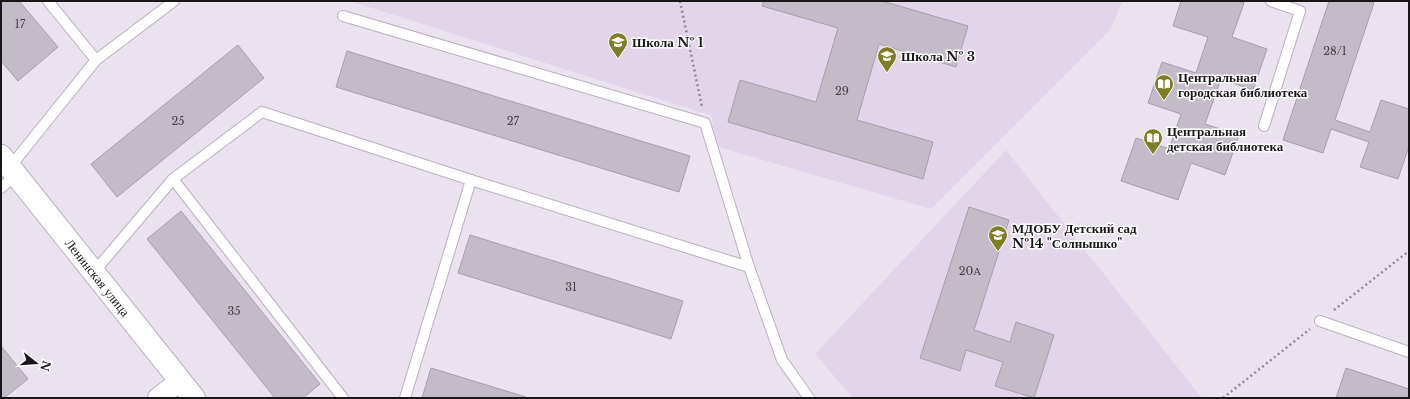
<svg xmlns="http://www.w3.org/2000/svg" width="1410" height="399" font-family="'Libre Baskerville',serif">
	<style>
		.built { fill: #e2d5ea }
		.building { fill: #c4bbc9; stroke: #a79eac }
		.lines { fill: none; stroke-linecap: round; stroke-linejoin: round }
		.lane-casing { stroke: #b9b0be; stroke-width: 12 }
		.street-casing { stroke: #b9b0be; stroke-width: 22 }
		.secondary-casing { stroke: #b9b0be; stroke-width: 24 }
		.path { stroke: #908993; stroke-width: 2.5; stroke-dasharray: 2 3; stroke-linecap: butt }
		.lane { stroke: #fff; stroke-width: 10 }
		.street { stroke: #fff; stroke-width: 20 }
		.secondary { stroke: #fff; stroke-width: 22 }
		.labels { text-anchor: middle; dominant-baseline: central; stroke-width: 3; stroke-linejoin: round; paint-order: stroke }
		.number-label { font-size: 11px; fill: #443f46 }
		.poi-label { font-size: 13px; font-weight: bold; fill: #19161a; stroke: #fff; text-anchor: start }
		.street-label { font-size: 13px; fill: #19161a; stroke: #fff }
	</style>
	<rect width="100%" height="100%" fill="#ebe2f0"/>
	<g class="built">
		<polygon points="350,1 1123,1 1110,30 931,209 715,146 712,116"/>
		<polygon points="1006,150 1201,397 1199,398 853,398 815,354"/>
	</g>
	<g class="building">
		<polygon points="1,1 19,1 58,47 18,81 1,61"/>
		<polygon points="764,1 882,1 968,26 956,67 879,44 857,120 933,142 923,179 728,122 740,80 816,102 838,28 762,6"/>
		<polygon points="1181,1 1238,1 1244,3 1232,37 1267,49 1253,90 1221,79 1205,124 1239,135 1225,175 1191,163 1178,200 1121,181 1136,138 1169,149 1181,114 1148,103 1162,62 1196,73 1208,37 1173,26"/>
		<polygon points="1329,1 1368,1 1374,3 1335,120 1370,132 1381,100 1409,109 1409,146 1398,179 1360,167 1369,142 1331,129 1323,153 1283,140"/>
		<polygon points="238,45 264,78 117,197 91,164"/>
		<polygon points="347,51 690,156 679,192 336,87"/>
		<polygon points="969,207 1009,220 974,330 1010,342 1016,322 1054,335 1034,398 995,386 1003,362 966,350 960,371 920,358"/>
		<polygon points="181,211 320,384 303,398 275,398 147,239"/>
		<polygon points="470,235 683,301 671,339 458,273"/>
		<polygon points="1,346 28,379 4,398 1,398"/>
		<polygon points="431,368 529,398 422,398"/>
		<polygon points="1346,368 1409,389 1409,398 1336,398"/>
	</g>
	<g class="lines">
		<defs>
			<g id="lane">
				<polyline points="48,1 96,60"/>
				<polyline points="343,16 705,123 749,267 782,360 809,398"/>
				<polyline points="1264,126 1300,11 1271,1"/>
				<polyline points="10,167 96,60 174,1"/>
				<polyline points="173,179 343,398"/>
				<polyline points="471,180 749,267"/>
				<polyline points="1,188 16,175"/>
				<polyline points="94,272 173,179 262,112 471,180 405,398"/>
				<polyline points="1320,321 1409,352"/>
			</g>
			<polyline id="street" points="158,398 180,381"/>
			<g id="secondary">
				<path id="s1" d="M1 156 194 398"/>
			</g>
		</defs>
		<use href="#lane" class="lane-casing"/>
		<use href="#street" class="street-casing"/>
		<use href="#secondary" class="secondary-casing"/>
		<g class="path">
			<polyline points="680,1 702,107"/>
			<polyline points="1334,310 1409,251"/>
			<polyline points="1223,398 1310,329"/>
		</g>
		<use href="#lane" class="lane"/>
		<use href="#street" class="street"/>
		<use href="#secondary" class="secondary"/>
	</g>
	<defs>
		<symbol id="school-pin" viewBox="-11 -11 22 30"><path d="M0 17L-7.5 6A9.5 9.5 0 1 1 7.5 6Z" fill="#807e25" stroke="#fff"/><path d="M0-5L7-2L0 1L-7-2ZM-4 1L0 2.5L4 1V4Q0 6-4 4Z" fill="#fff"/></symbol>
		<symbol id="library-pin" viewBox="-11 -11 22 30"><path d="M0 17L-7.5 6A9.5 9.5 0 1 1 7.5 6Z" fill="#807e25" stroke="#fff"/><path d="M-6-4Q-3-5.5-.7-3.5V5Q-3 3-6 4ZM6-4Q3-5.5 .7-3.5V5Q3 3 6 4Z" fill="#fff"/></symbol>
	</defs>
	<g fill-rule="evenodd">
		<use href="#school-pin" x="607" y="31" width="22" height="30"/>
		<use href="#school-pin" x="876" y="45" width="22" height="30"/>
		<use href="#library-pin" x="1153" y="73" width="22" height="30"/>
		<use href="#library-pin" x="1142" y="127" width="22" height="30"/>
		<use href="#school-pin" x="987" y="224" width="22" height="30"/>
	</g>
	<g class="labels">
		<g class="number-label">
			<text x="20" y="24">17</text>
			<text x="1335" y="51">28/1</text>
			<text x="842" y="91">29</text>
			<text x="178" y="121">25</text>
			<text x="513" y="121">27</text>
			<text x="970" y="271">20А</text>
			<text x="571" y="287">31</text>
			<text x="234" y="311">35</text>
		</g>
		<g class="poi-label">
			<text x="632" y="42">Школа № 1</text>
			<text x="901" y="56">Школа № 3</text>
			<text x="1178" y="77">Центральная<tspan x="1178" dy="15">городская библиотека</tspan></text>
			<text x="1167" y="131">Центральная<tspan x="1167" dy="15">детская библиотека</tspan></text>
			<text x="1012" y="228">МДОБУ Детский сад<tspan x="1012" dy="15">№14 "Солнышко"</tspan></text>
		</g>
		<g class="street-label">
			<text stroke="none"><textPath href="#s1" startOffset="155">Ленинская улица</textPath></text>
		</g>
	</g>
	<rect width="1410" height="399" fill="none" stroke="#19161a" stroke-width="4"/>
	<g transform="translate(36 363) rotate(107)" stroke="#ffffff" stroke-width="3" paint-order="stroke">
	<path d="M0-3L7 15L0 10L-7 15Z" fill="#19161a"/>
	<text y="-6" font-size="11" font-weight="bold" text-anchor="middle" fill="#19161a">N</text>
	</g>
</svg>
